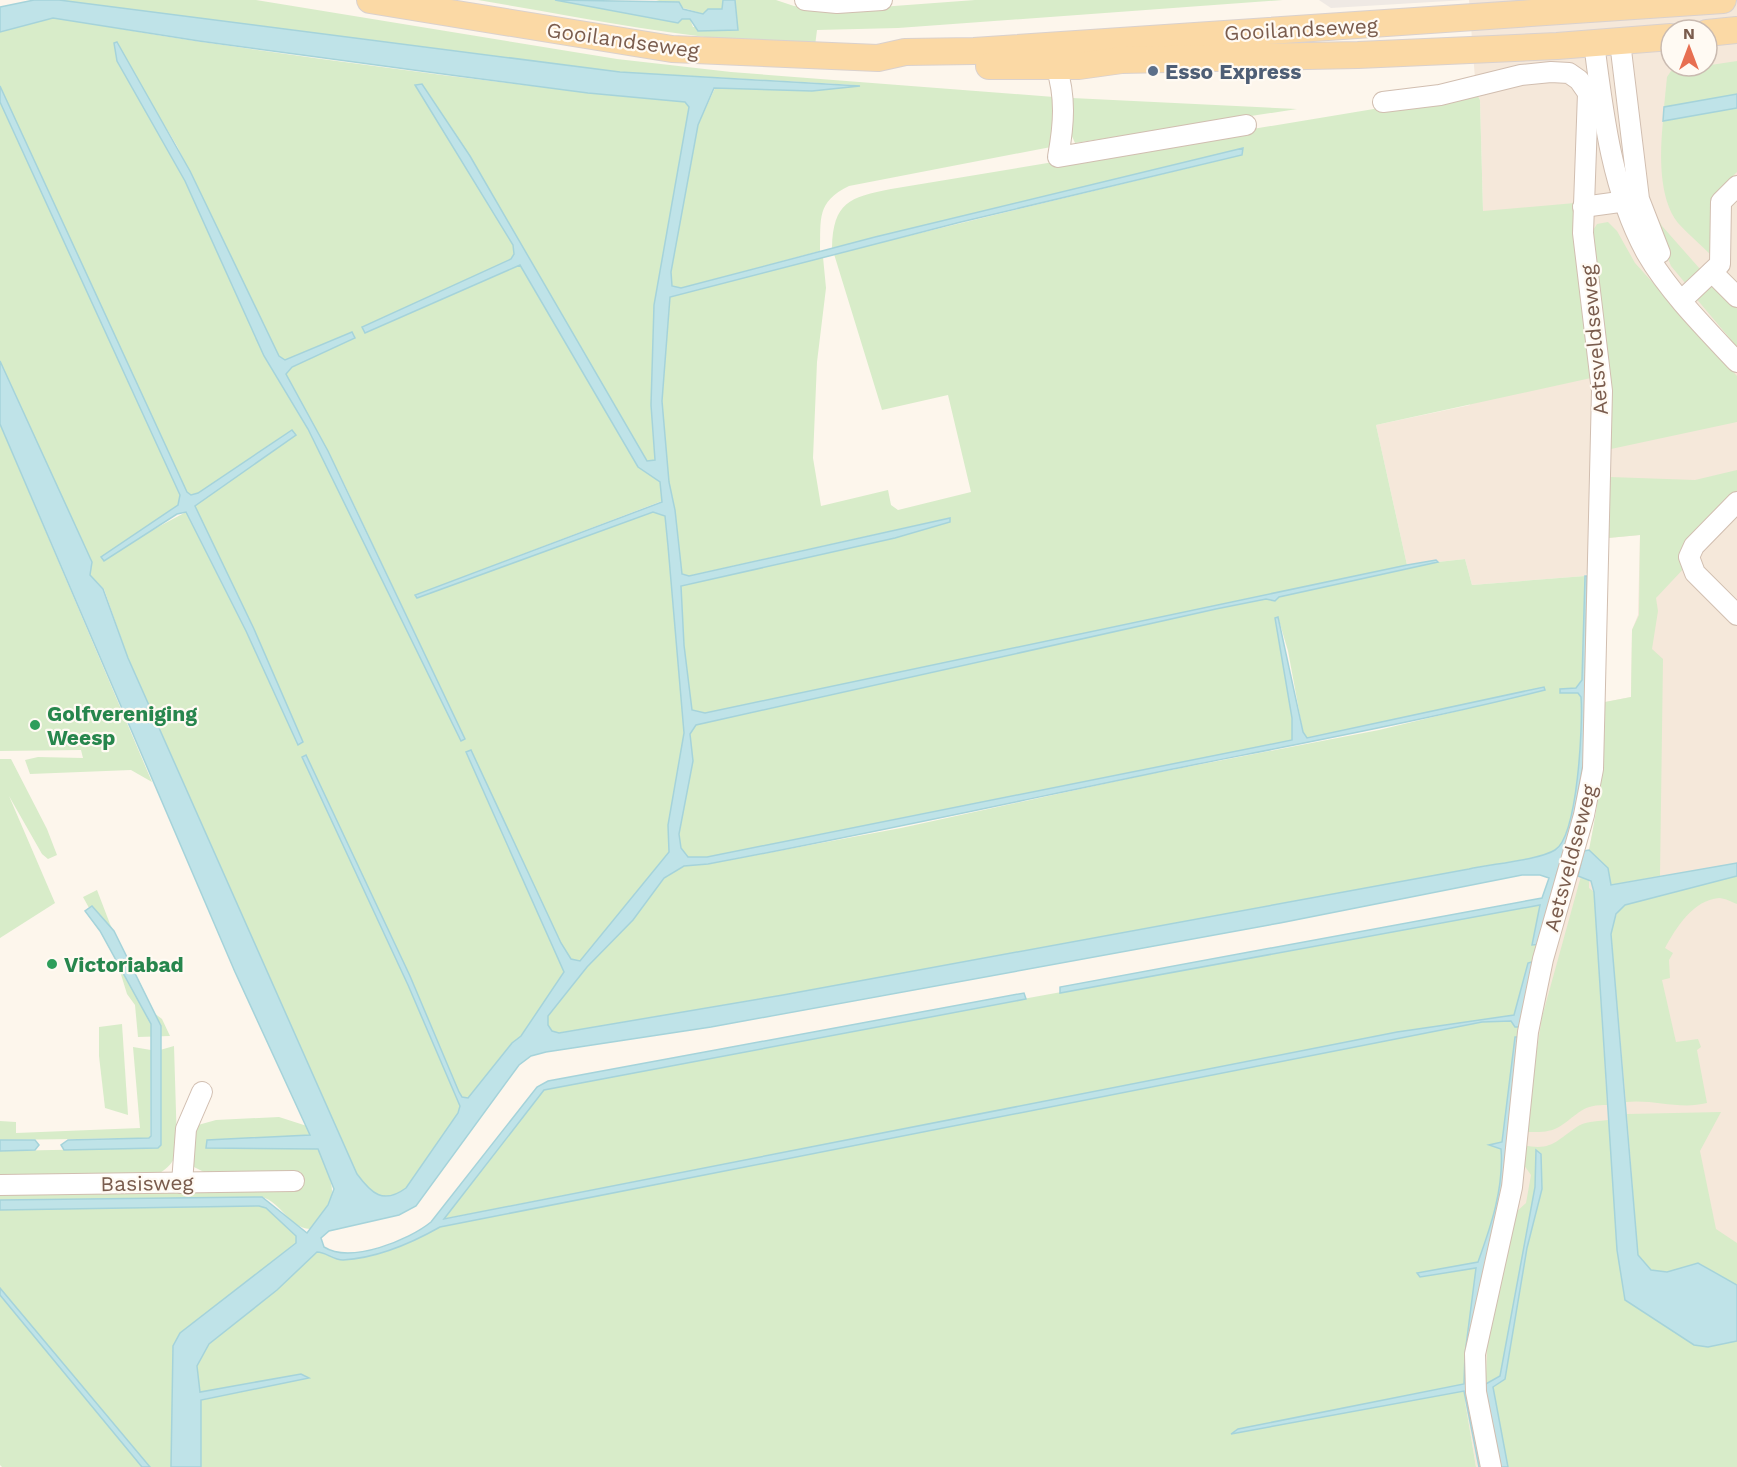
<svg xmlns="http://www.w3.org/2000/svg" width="1737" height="1467" font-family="'Work Sans',sans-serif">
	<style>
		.residential { fill: #f5e8da; fill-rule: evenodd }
		.industrial { fill: #efe9e4 }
		.green { fill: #d8ecc9; fill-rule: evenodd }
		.water { fill: #bfe3e8; stroke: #a5d3da; stroke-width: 1.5 }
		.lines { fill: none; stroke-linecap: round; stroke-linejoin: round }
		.minor-casing { stroke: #d1beb0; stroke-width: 22 }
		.major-casing { stroke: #dad1cd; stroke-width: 28 }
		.minor { stroke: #fff; stroke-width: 20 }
		.major { stroke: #fbd9a5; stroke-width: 26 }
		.service-dot { fill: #5c6f8a; stroke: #fffaf3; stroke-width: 2 }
		.leisure-dot { fill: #2e9e5b; stroke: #fffaf3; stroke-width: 2 }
		.labels { text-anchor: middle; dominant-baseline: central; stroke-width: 4.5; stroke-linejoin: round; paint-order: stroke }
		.street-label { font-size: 21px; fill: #7a5c4d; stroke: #fffaf3 }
		.service-label { font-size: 21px; font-weight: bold; fill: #4e5e75; stroke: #fffaf3; text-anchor: start }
		.leisure-label { font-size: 21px; font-weight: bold; fill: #27864d; stroke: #fffaf3; text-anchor: start }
	</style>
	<rect width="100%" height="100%" fill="#fdf6ec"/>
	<path class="residential" d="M1469 0H1737V1467H1476L1465 1401 1466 1342 1556 876 1559 870 1577 875 1584 851 1589 850 1598 804 1605 748V702L1631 697 1632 630 1638 615 1640 535 1608 538 1585 576 1472 585 1465 559 1438 562 1436 560 1407 565 1376 425 1470 405 1483 211 1480 100 1476 92ZM1671 30H1707V66H1671Z"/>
	<polygon class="industrial" points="1319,0 1466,0 1331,8"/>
	<g class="green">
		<path d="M59 0H256L617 59 731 72 1054 97 1056 100 1051 147 849 186C816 202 821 219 820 251L681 288 672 286 671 272 698 125 715 88 812 91 855 85 620 72Z"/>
		<path d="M478 0H555L678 23 682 19H690L693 27 738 30 735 0H732H776L794 6 840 10 975 0H1283L898 28 817 30 815 46C701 42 591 19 478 0Z"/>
		<polygon points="656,0 723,0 722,9 704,14"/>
		<path d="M53 18C103 25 152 35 202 42 363 65 524 87 686 102L689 107 654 305 651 405 655 460 647 461 422 84 513 245 514 253 511 259 365 333 520 265 638 467 660 482 662 501 416 595V598L653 512 665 516 668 546 684 733 668 836 669 852 580 961 571 959 561 943 471 750 466 752 564 972 521 1036 512 1043 468 1098 462 1097 459 1092 410 976 306 755 302 757 408 985 460 1106 458 1113 406 1188C383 1205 371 1193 357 1174L128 658 104 589 90 575 92 562 0 361V102L180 495 178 505 102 557 186 512 246 631 298 744 303 742 254 629 197 513 195 506 201 500 198 493 191 495 187 492 0 86V32ZM115 43 177 146 279 356 285 360 352 332 355 337 292 367 286 374 341 477 465 739 461 741 320 448 264 356 185 181 117 61Z"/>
		<polygon points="1737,61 1737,94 1664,107 1667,77 1671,71"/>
		<path d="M1476 92 1480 100 1483 211 1575 203 1591 378 1376 425 1407 565 994 654 705 713 692 710 684 645 681 586 895 538 950 522 949 518 688 576 682 574 675 510 669 482 662 401 670 297 823 257 826 288 817 362 813 458 821 506 888 490 891 505 898 510 971 492 948 395 882 410 834 254 1242 155 1243 149 832 248C833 202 850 197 891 189Z"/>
		<polygon points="1072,98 1297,109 1075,143 1071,134"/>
		<path d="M1737 108V172L1714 195 1712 256C1701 245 1688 234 1678 223 1658 198 1660 151 1663 121Z"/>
		<polygon points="1654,212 1662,226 1700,269 1686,284 1671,266 1661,241"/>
		<polygon points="1608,222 1617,231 1635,263 1737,376 1737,422 1611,449 1606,340 1592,232 1597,224"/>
		<polygon points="1711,282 1737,305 1737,347 1695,297"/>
		<polygon points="0,424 152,782 131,770 30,774 25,760 38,757 83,758 81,750 0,751"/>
		<path d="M1737 470V496L1687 565 1656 598 1658 611 1652 649 1663 659 1660 876 1611 885 1608 868 1589 850C1599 801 1605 753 1605 702L1631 697 1632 630 1639 615 1640 535 1608 538 1610 477 1695 480Z"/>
		<path d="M1465 559 1472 585 1585 576 1582 680 1576 688 1560 689 1578 693 1581 697C1583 723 1578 836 1555 850 1538 860 1491 864 1469 869L783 995 559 1033 552 1031 548 1025V1016L587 967 633 920 664 878 684 866 708 864 901 828 1145 775 1379 730 1545 690 1307 738 1303 732 1288 651 1278 617 1275 618 1292 718V740L707 857H688L681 848 679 834 693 761 690 734 696 725 1216 609 1266 599 1275 601 1279 597 1438 562Z"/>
		<polygon points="0,759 11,759 47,829 57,855 48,859 42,854 9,796 55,903 0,938"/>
		<path d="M1581 876 1589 879V888L1594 892 1607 1105C1580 1104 1578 1116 1557 1128 1547 1133 1535 1132 1524 1132L1542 1017Z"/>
		<path d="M1737 876V904C1732 902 1724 898 1719 898 1693 900 1676 928 1665 948L1673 953 1669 960 1670 978 1662 980 1676 1042 1698 1039 1701 1047 1697 1050 1707 1103C1679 1110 1654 1099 1626 1102L1611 934C1614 923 1615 912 1625 905 1643 893 1712 882 1737 876Z"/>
		<polygon points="97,890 110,924 150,1010 162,1019 170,1036 138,1037 135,1005 127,994 115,955 83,897"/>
		<path d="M1552 900 1499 1207 1466 1342 1465 1401 1476 1467H201V1400L308 1378 301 1374 200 1392 197 1366 209 1344 277 1290 317 1252C326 1252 333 1260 343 1260 378 1258 410 1244 440 1227L889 1132 443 1219 544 1086 1381 934Z"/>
		<polygon points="122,1024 128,1115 105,1108 99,1056 99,1027"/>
		<path d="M174 1046 177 1145C175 1161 171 1166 157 1175L0 1178V1151L158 1148 161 1145 160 1050Z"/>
		<polygon points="133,1047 151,1050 150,1138 0,1140 0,1121 16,1122 16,1133 140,1128"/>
		<polygon points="1721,1112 1700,1151 1716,1229 1737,1243 1737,1285 1699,1263 1667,1272 1651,1270 1638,1255 1627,1114"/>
		<path d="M279 1117 307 1126 311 1136 207 1140 206 1147 318 1149C335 1192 341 1191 310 1229 289 1228 281 1202 262 1197L0 1200V1191L206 1173 194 1167C191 1153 192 1138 198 1125L216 1120Z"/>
		<path d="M1609 1120 1617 1250 1625 1300 1708 1347 1737 1341V1467H1504L1486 1378 1488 1330 1515 1213 1526 1203 1531 1175 1521 1161 1523 1145C1553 1152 1557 1139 1580 1125 1588 1121 1600 1121 1609 1120Z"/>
		<polygon points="259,1206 266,1208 296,1236 296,1243 180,1333 173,1346 171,1467 150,1467 0,1288 0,1210"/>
		<polygon points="0,1295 142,1467 2,1467 0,1465"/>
	</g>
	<g class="water">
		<path d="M34 0H59L620 72 860 86 812 91 714 88 698 125 671 272 672 286 681 288 875 237 1243 148 1242 155 961 222 670 297 662 401 669 482 675 510 682 574 689 576 950 518V522L895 538 681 586 684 645 692 710 705 713 1407 565 1436 560 1438 562 1279 597 1275 601 1266 599 1216 609 696 725 690 734 693 761 679 834 681 848 688 857H707L1292 740V718L1275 618 1278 617 1303 732 1307 738 1544 687 1545 690C1422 721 1298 744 1173 769 1018 801 864 835 708 864L684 866 664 878 633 920 587 967 548 1016V1025L552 1031 559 1033 783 995 1469 869C1491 864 1539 860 1555 850 1578 836 1583 723 1581 697L1578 693H1560V689L1576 688 1582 680 1585 576H1587L1584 759 1573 821 1556 876 1563 875 1543 944 1532 945 1540 905 1060 993V987L1542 898 1549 878 1540 875H1522L1280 923 711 1027 546 1052 531 1056 519 1065 416 1206 399 1215 329 1231 321 1238 324 1247C351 1264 409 1240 431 1222L537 1087 548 1081 1024 993 1026 999 544 1090 444 1219 1397 1032 1514 1015 1528 963 1538 960 1523 1027H1515L1511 1021 1482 1022 440 1227C410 1244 378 1258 343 1260 333 1260 326 1252 317 1252L277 1290 209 1344 197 1366 200 1392 301 1374 309 1378 201 1400V1467H171L173 1346 180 1333 296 1243V1236L266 1208 259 1206 0 1210V1200L262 1197 307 1233 328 1205 334 1189 318 1149 206 1148 207 1140 310 1135 235 972 0 424V361L92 562 90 575 103 589 128 658 357 1174C371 1193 383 1205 406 1188L458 1113 460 1106 408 985 302 757 306 755 410 976 459 1092 462 1097 468 1098 512 1043 521 1036 564 972 466 752 471 750 561 943 571 959 580 961 669 852 668 825 684 733 668 546 665 516 653 512 417 598 415 595 662 502 660 482 638 467 520 265 365 333 362 327 511 259 514 254 513 245 415 85 422 84 470 156 647 461 655 460 651 405 654 305 689 107 685 102 588 93 458 76 199 41 53 18 0 32V7Z"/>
		<polygon points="555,0 679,2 683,9 703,14 708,9 722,9 723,0 735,0 738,30 698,31 690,19 682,19 678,23"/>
		<polygon points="117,42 190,171 279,356 285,360 352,332 355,338 292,367 286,374 328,451 465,739 461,741 308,429 264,356 185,181 117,61 114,43"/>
		<polygon points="0,86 187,492 191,495 198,493 292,430 296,435 195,506 254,629 303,742 298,745 246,631 186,512 177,514 104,561 101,557 178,505 180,495 0,102"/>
		<polygon points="1737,94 1737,108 1663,121 1664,107"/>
		<polygon points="1589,850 1608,868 1611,885 1737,863 1737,876 1625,905 1616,914 1611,934 1638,1255 1651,1270 1667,1272 1698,1263 1737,1285 1737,1341 1708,1347 1694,1345 1625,1300 1617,1250 1594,892 1591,881 1578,876 1584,851"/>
		<polygon points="92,906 114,931 161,1026 161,1145 158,1148 64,1150 61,1145 68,1140 149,1138 151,1136 151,1024 100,931 85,911"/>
		<path d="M1515 1037H1520L1500 1217 1470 1356 1485 1467H1479L1464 1391 1231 1434 1238 1429 1464 1384 1465 1354 1476 1268 1420 1277 1417 1273 1478 1262C1491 1226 1504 1188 1501 1149L1489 1145 1502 1142Z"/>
		<polygon points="0,1140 35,1140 39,1145 35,1150 0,1151"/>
		<polygon points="1536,1150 1541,1154 1542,1189 1527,1248 1505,1379 1493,1387 1508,1467 1500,1467 1484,1385 1500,1376 1535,1187"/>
		<polygon points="0,1288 150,1467 142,1467 0,1295"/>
	</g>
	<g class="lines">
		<defs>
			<g id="minor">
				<polyline points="805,0 837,3 882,0"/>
				<polyline points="1620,42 1639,199 1660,253"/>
				<path d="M1594 43C1603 114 1612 191 1647 254 1669 292 1707 330 1737 362"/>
				<path d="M1056 66C1066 97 1064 124 1058 157L1246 125"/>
				<polyline points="1383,102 1440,95 1521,75 1551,72 1569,73 1579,80 1588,93 1583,233 1602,391 1593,769 1584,815 1543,959 1528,1032 1512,1187 1475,1354 1476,1392 1491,1467"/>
				<polyline points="1583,207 1634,200"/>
				<polyline points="1712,272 1737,297"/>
				<polyline points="1682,300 1720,264 1721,202 1737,186"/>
				<polyline points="1737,502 1694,546 1689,557 1695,573 1737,615"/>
				<polyline points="182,1183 186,1129 202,1092"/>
				<polyline points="0,1185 294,1181"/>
			</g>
			<g id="major">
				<polyline points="370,0 672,49 878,58 905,52 974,51 1723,0"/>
				<polyline points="1707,33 1737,30"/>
				<polyline points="989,66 1079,66 1122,60 1358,55 1557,46 1671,37"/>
			</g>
		</defs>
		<use href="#minor" class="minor-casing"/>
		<use href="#major" class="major-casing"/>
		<use href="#minor" class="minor"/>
		<use href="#major" class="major"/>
	</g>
	<circle class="service-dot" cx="1153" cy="71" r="6"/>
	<g class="leisure-dot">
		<circle cx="35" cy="725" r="6"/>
		<circle cx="52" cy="964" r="6"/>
	</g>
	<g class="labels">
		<g class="street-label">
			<text transform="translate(1301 29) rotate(-3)">Gooilandseweg</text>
			<text transform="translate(623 40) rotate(8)">Gooilandseweg</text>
			<text transform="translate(1594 340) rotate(-95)">Aetsveldseweg</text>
			<text transform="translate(1570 858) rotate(-75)">Aetsveldseweg</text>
			<text transform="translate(147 1183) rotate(-1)">Basisweg</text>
		</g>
		<g class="service-label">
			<text x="1165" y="71">Esso Express</text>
		</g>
		<g class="leisure-label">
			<text x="47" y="713">Golfvereniging<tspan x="47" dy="24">Weesp</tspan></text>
			<text x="64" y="964">Victoriabad</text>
		</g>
	</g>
	<g transform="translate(1689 48)"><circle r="28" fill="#fffaf3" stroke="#cabbb1" stroke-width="1.5"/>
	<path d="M0-4.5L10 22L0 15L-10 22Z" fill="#e76f51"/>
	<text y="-9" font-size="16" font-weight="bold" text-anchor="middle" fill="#7a5c4d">N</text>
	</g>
</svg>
